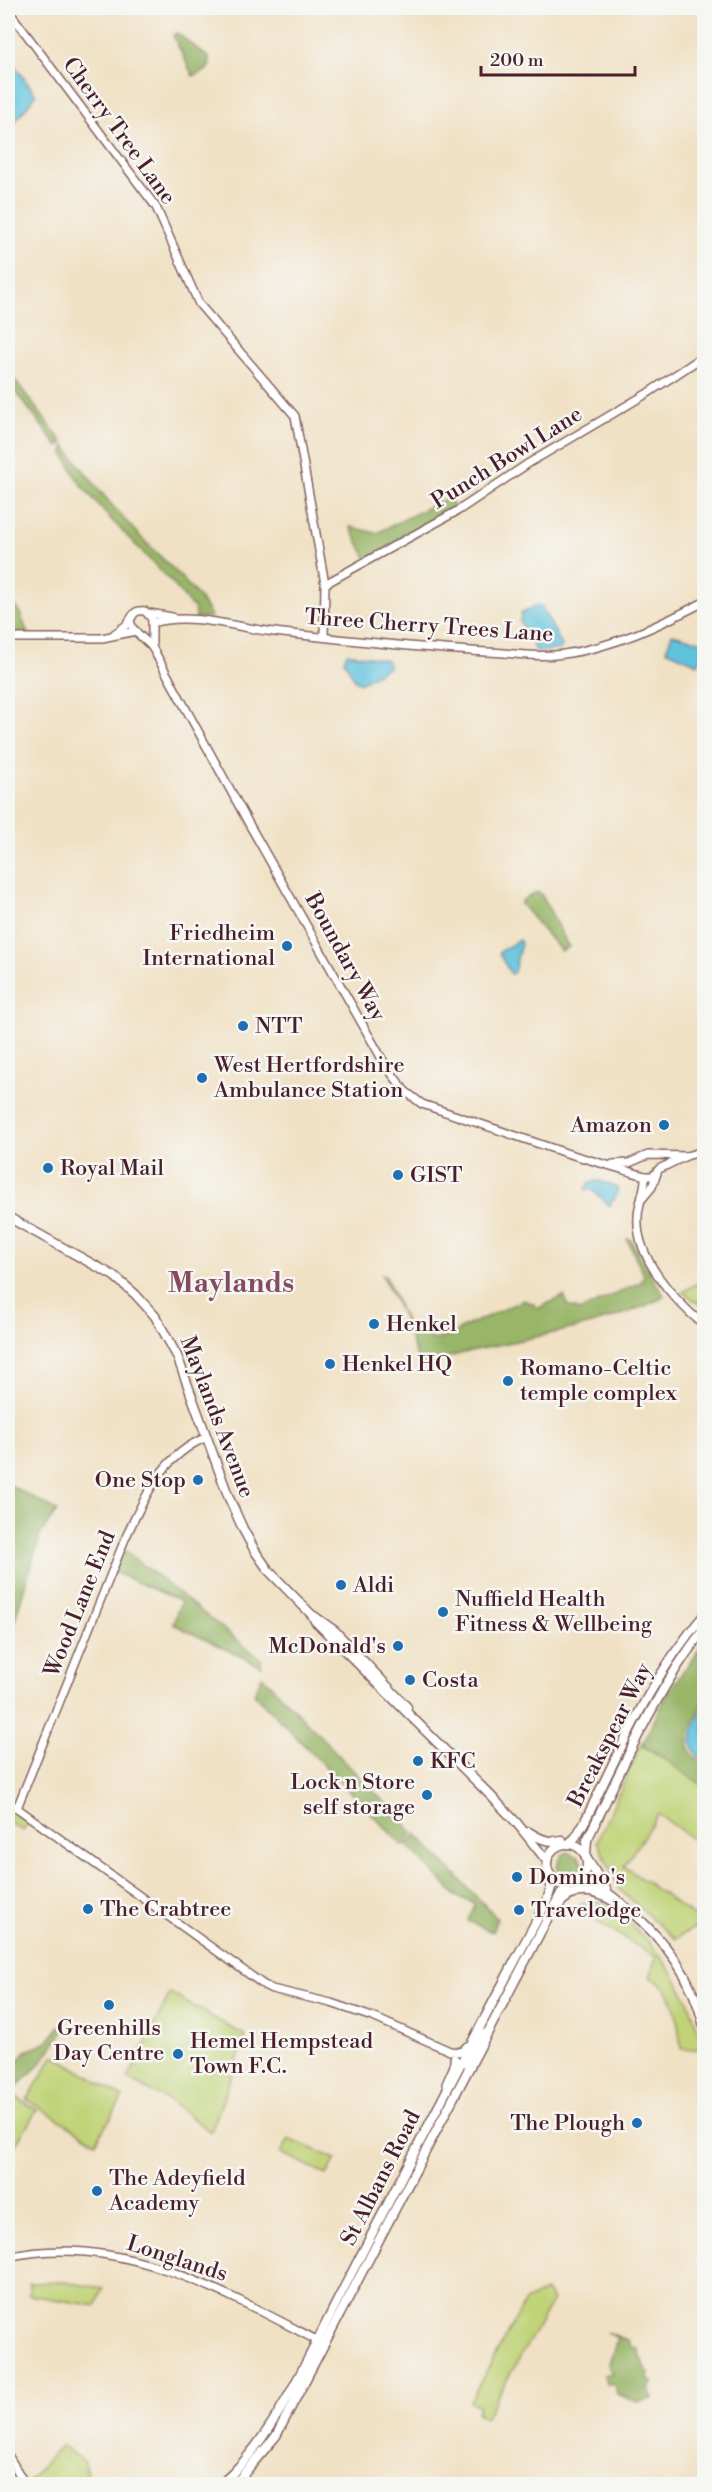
<svg xmlns="http://www.w3.org/2000/svg" width="712" height="2492" font-family="'Libre Bodoni',serif">
	<style>
		.green { fill: #c0d377; stroke: #857951; stroke-width: 1.5 }
		.forest { fill: #98b568; stroke: #716a4a; stroke-width: 1.5 }
		.water { fill: #60c3de; stroke: #557184; stroke-width: 1.5 }
		.lines { fill: none; stroke-linecap: round; stroke-linejoin: round }
		.tertiary-casing { stroke: #846361; stroke-width: 10 }
		.primary-casing { stroke: #846361; stroke-width: 11 }
		.tertiary { stroke: #fff; stroke-width: 7 }
		.primary { stroke: #fff; stroke-width: 8 }
		.poi-dot { fill: #1f6fb2; stroke: #f6f6f2; stroke-width: 2 }
		.labels { text-anchor: middle; dominant-baseline: central; stroke-width: 5; stroke-linejoin: round; paint-order: stroke }
		.street-label { font-size: 22px; fill: #4a1f2b; stroke: #f6f6f2 }
		.poi-label { font-size: 22px; fill: #4a1f2b; stroke: #f6f6f2; text-anchor: start }
		.district-label { font-size: 28px; font-weight: bold; fill: #844c60; stroke: #f6f6f2 }
	</style>
	<rect width="100%" height="100%" fill="#f6f6f2"/>
	<filter id="ink" filterUnits="userSpaceOnUse"><feTurbulence type="fractalNoise" baseFrequency=".0167" numOctaves="2"/><feDisplacementMap in="SourceGraphic" scale="12" xChannelSelector="R" yChannelSelector="G"/><feConvolveMatrix kernelMatrix="1 2 1 2 8 2 1 2 1" color-interpolation-filters="sRGB"/></filter>
	<filter id="wash" filterUnits="userSpaceOnUse"><feTurbulence type="fractalNoise" baseFrequency=".008" numOctaves="4" result="noise"/><feDisplacementMap in="SourceGraphic" scale="24" xChannelSelector="R" yChannelSelector="G"/><feGaussianBlur stdDeviation="1.35" result="paint"/><feColorMatrix in="noise" values="0 0 0 0 0 0 0 0 0 0 0 0 0 0 0 0 0 1.4 0 .05"/><feComposite in="paint" operator="in"/></filter>
	<g filter="url(#wash)">
		<rect width="100%" height="100%" fill="#f0e1c4"/>
		<g class="green">
			<polygon points="704,1279 704,1307 683,1292"/>
			<polygon points="704,1619 704,1625 657,1693 583,1845 576,1840 585,1831 638,1722 669,1665"/>
			<polygon points="641,1745 672,1763 704,1786 704,1822 693,1839 658,1814 624,1866 703,1923 675,1939 619,1889 597,1841"/>
			<polygon points="8,1806 30,1820 23,1831 8,1822"/>
			<path d="M596 1902C599 1902 606 1902 609 1904 618 1908 627 1919 633 1926 667 1959 696 2001 701 2049H681C678 2023 677 1989 650 1977L656 1957 574 1908 584 1903Z"/>
			<polygon points="170,1993 246,2036 211,2132 169,2101 128,2079"/>
			<polygon points="54,2055 123,2097 96,2142 27,2100"/>
			<polygon points="16,2097 37,2110 13,2149 8,2145 8,2111"/>
			<polygon points="289,2139 336,2159 327,2175 281,2153"/>
			<polygon points="63,2282 103,2288 96,2306 29,2295 29,2283"/>
			<polygon points="546,2291 553,2300 485,2418 477,2413 479,2406 470,2401 526,2300"/>
			<polygon points="61,2445 85,2462 88,2484 30,2484 29,2481"/>
		</g>
		<g class="forest">
			<polygon points="177,33 209,58 210,65 206,71 193,76 173,35"/>
			<polygon points="8,371 63,443 58,447 8,382"/>
			<path d="M65 446C87 476 110 504 135 531 154 552 202 593 211 617L196 619 194 607 190 605 174 585 104 512 77 479 63 452Z"/>
			<polygon points="449,497 455,508 367,559 350,527 377,533"/>
			<polygon points="8,597 20,613 28,634 8,634"/>
			<polygon points="537,892 541,894 569,947 561,951 521,904 521,901"/>
			<path d="M627 1239 631 1240 664 1296 660 1299C586 1335 496 1339 420 1366L401 1313 382 1275 386 1277 410 1333 421 1330 434 1340 455 1334 460 1329 523 1300 535 1304 537 1309 563 1296 568 1306 580 1311 641 1282 644 1275Z"/>
			<polygon points="8,1484 57,1511 41,1533 8,1642"/>
			<polygon points="122,1548 261,1659 261,1666 173,1624 181,1601 113,1572"/>
			<path d="M704 1643C705 1658 708 1686 704 1699 698 1719 672 1749 704 1763V1786L671 1764 663 1756 642 1745 669 1691Z"/>
			<polygon points="262,1676 413,1832 403,1846 254,1694"/>
			<polygon points="416,1834 497,1918 492,1932 468,1921 475,1904 456,1896 407,1845"/>
			<polygon points="567,1852 579,1857 584,1865 582,1873 572,1879 561,1874 557,1865 562,1855"/>
			<polygon points="61,2025 66,2028 41,2063 8,2095 8,2073 26,2051 46,2043"/>
			<polygon points="606,2332 628,2340 631,2347 637,2348 645,2369 649,2372 648,2379 653,2381 649,2390 652,2399 637,2402 617,2394 615,2385 606,2384 604,2375 612,2373 608,2366 618,2338"/>
		</g>
		<g class="water">
			<polygon points="8,56 36,95 8,131"/>
			<polygon points="536,605 541,606 562,645 561,649 537,652 530,640 532,638 529,639 520,621 521,614"/>
			<polygon points="672,634 704,642 704,649 698,664 666,650"/>
			<polygon points="347,653 387,660 388,667 360,683 355,680 344,660"/>
			<polygon points="519,940 521,943 514,972 511,974 499,954 501,951"/>
			<polygon points="598,1181 610,1184 618,1189 614,1200 612,1200 610,1206 592,1190 585,1189 590,1182"/>
			<path d="M704 1706V1761C682 1747 695 1724 704 1706Z"/>
		</g>
	</g>
	<g filter="url(#ink)">
		<g class="lines">
			<defs>
				<g id="tertiary">
					<polyline points="8,10 156,207 199,304 295,416 325,584 324,637"/>
					<polyline points="325,584 459,510 529,463 648,393 704,356"/>
					<polyline points="149,613 172,617"/>
					<polyline points="130,621 133,629 152,647 249,824 386,1066 405,1091 422,1104 566,1153 645,1176 653,1176 659,1169 686,1156"/>
					<path d="M152 623C192 612 233 627 274 632 345 640 416 648 487 652 514 653 537 658 564 654 614 647 660 625 704 602"/>
					<path d="M114 634C118 631 123 628 126 625 134 617 132 609 145 611L152 619V647"/>
					<polyline points="8,638 102,638 136,631"/>
					<polyline points="613,1164 629,1163 648,1155 686,1156 704,1151"/>
					<path d="M645 1176C646 1190 638 1203 638 1217 635 1258 675 1301 704 1325"/>
					<polyline points="642,1199 652,1187 657,1173"/>
					<polyline points="8,1804 17,1808 264,1985 272,1989 331,2003 375,2018 450,2051 461,2052 467,2046"/>
					<path d="M17 1808 125 1539C144 1498 162 1455 207 1437"/>
					<polyline points="455,2059 462,2064 466,2064 481,2036 487,2032"/>
					<polyline points="446,2084 454,2066 454,2058"/>
					<path d="M8 2257C120 2231 226 2293 322 2343"/>
					<polyline points="8,2455 25,2484"/>
				</g>
				<g id="primary">
					<polyline points="8,1217 114,1276 135,1294 155,1316 177,1356 229,1498 243,1529 255,1551 269,1571 312,1615 315,1621 489,1794 516,1822 547,1861"/>
					<polyline points="314,1616 335,1631 407,1707"/>
					<path d="M529 1832C540 1839 548 1843 562 1840"/>
					<circle cx="567" cy="1864" r="20"/>
					<path d="M568 1844 575 1838 584 1823C620 1751 651 1676 704 1615"/>
					<path d="M586 1855 587 1840C623 1767 654 1693 704 1629"/>
					<polyline points="587,1859 606,1889"/>
					<path d="M581 1878C599 1885 612 1896 627 1908 666 1941 692 1976 704 2026"/>
					<path d="M558 1906C573 1886 593 1889 613 1901"/>
					<path d="M221 2484C276 2438 314 2344 348 2280 414 2154 479 2027 547 1901L551 1888V1876"/>
					<polyline points="235,2484 276,2436 561,1893 573,1883"/>
				</g>
			</defs>
			<use href="#tertiary" class="tertiary-casing"/>
			<use href="#primary" class="primary-casing"/>
			<use href="#tertiary" class="tertiary"/>
			<use href="#primary" class="primary"/>
		</g>
	</g>
	<g class="poi-dot">
		<circle cx="287" cy="946" r="6"/>
		<circle cx="243" cy="1026" r="6"/>
		<circle cx="202" cy="1078" r="6"/>
		<circle cx="664" cy="1125" r="6"/>
		<circle cx="48" cy="1168" r="6"/>
		<circle cx="398" cy="1175" r="6"/>
		<circle cx="374" cy="1324" r="6"/>
		<circle cx="330" cy="1364" r="6"/>
		<circle cx="508" cy="1381" r="6"/>
		<circle cx="198" cy="1480" r="6"/>
		<circle cx="341" cy="1585" r="6"/>
		<circle cx="443" cy="1612" r="6"/>
		<circle cx="398" cy="1646" r="6"/>
		<circle cx="410" cy="1680" r="6"/>
		<circle cx="418" cy="1761" r="6"/>
		<circle cx="427" cy="1795" r="6"/>
		<circle cx="517" cy="1877" r="6"/>
		<circle cx="88" cy="1909" r="6"/>
		<circle cx="519" cy="1910" r="6"/>
		<circle cx="109" cy="2005" r="6"/>
		<circle cx="178" cy="2054" r="6"/>
		<circle cx="637" cy="2123" r="6"/>
		<circle cx="97" cy="2191" r="6"/>
	</g>
	<g class="labels">
		<g class="street-label">
			<text transform="translate(119 131) rotate(54)">Cherry Tree Lane</text>
			<text transform="translate(507 458) rotate(-32)">Punch Bowl Lane</text>
			<text transform="translate(429 626) rotate(4)">Three Cherry Trees Lane</text>
			<text transform="translate(345 957) rotate(61)">Boundary Way</text>
			<text transform="translate(217 1417) rotate(69)">Maylands Avenue</text>
			<text transform="translate(80 1604) rotate(-68)">Wood Lane End</text>
			<text transform="translate(610 1735) rotate(-63)">Breakspear Way</text>
			<text transform="translate(381 2178) rotate(-63)">St Albans Road</text>
			<text transform="translate(177 2259) rotate(18)">Longlands</text>
		</g>
		<g class="poi-label">
			<text x="275" y="933" text-anchor="end">Friedheim<tspan x="275" dy="25">International</tspan></text>
			<text x="255" y="1026">NTT</text>
			<text x="214" y="1065">West Hertfordshire<tspan x="214" dy="25">Ambulance Station</tspan></text>
			<text x="652" y="1125" text-anchor="end">Amazon</text>
			<text x="60" y="1168">Royal Mail</text>
			<text x="410" y="1175">GIST</text>
			<text x="386" y="1324">Henkel</text>
			<text x="342" y="1364">Henkel HQ</text>
			<text x="520" y="1368">Romano-Celtic<tspan x="520" dy="25">temple complex</tspan></text>
			<text x="186" y="1480" text-anchor="end">One Stop</text>
			<text x="353" y="1585">Aldi</text>
			<text x="455" y="1599">Nuffield Health<tspan x="455" dy="25">Fitness &amp; Wellbeing</tspan></text>
			<text x="386" y="1646" text-anchor="end">McDonald's</text>
			<text x="422" y="1680">Costa</text>
			<text x="430" y="1761">KFC</text>
			<text x="415" y="1782" text-anchor="end">Lock n Store<tspan x="415" dy="25">self storage</tspan></text>
			<text x="529" y="1877">Domino's</text>
			<text x="100" y="1909">The Crabtree</text>
			<text x="531" y="1910">Travelodge</text>
			<text x="109" y="2028" text-anchor="middle">Greenhills<tspan x="109" dy="25">Day Centre</tspan></text>
			<text x="190" y="2041">Hemel Hempstead<tspan x="190" dy="25">Town F.C.</tspan></text>
			<text x="625" y="2123" text-anchor="end">The Plough</text>
			<text x="109" y="2178">The Adeyfield<tspan x="109" dy="25">Academy</tspan></text>
		</g>
		<g class="district-label">
			<text x="231" y="1283">Maylands</text>
		</g>
	</g>
	<rect width="712" height="2492" fill="none" stroke="#f6f6f2" stroke-width="30"/>
	<path d="M481 66v9h154v-9" fill="none" stroke="#4a1f2b" stroke-width="3"/>
	<text x="490" y="66" font-size="18" fill="#4a1f2b" stroke="#f6f6f2" stroke-width="4.5" paint-order="stroke">200 m</text>
</svg>
